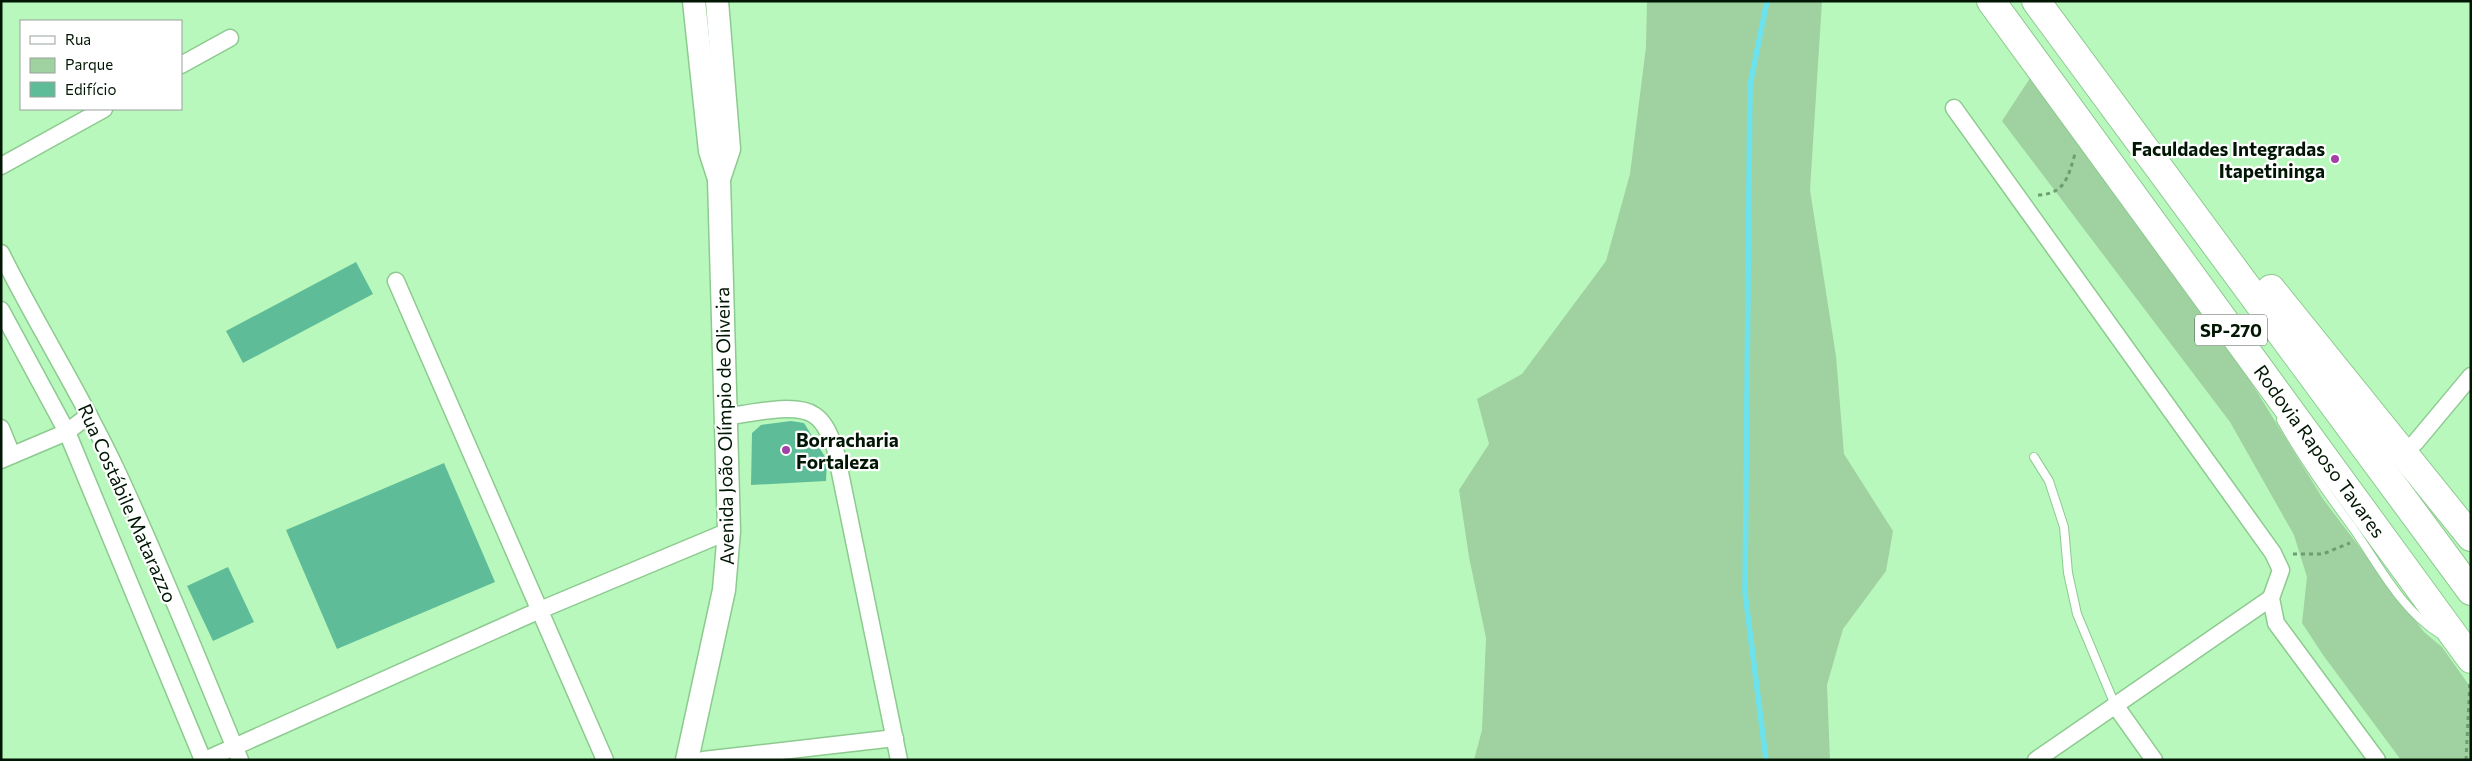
<svg xmlns="http://www.w3.org/2000/svg" width="2472" height="761" font-family="Commissioner,sans-serif">
	<style>
		.green { fill: #a0d1a1 }
		.lines { fill: none; stroke-linecap: round; stroke-linejoin: round }
		.stream { stroke: #6de2ef; stroke-width: 5.5 }
		.building { fill: #5ebd98 }
		.lane-casing { stroke: #8dca90; stroke-width: 10 }
		.street-casing { stroke: #8dca90; stroke-width: 19 }
		.secondary-casing { stroke: #8dca90; stroke-width: 25 }
		.highway-casing { stroke: #8dca90; stroke-width: 30 }
		.path { stroke: #6e9c71; stroke-width: 3; stroke-dasharray: 4 4; stroke-linecap: butt }
		.lane { stroke: #fff; stroke-width: 8 }
		.street { stroke: #fff; stroke-width: 16 }
		.secondary { stroke: #fff; stroke-width: 22 }
		.highway { stroke: #fff; stroke-width: 28 }
		.poi-dot { fill: #a240a7; stroke: #fff; stroke-width: 2 }
		.labels { text-anchor: middle; dominant-baseline: central; stroke-width: 4.5; stroke-linejoin: round; paint-order: stroke }
		.shield { fill: #fff; stroke: #4d5c4f; stroke-width: 1 }
		.shield-label { font-size: 18px; font-weight: bold; fill: #011603 }
		.poi-label { font-size: 19px; font-weight: bold; fill: #011603; stroke: #fff; text-anchor: end }
		.street-label { font-size: 19px; fill: #011603; stroke: #fff }
	</style>
	<rect width="100%" height="100%" fill="#b9f8bc"/>
	<g class="green">
		<polygon points="1647,1 1822,1 1810,190 1836,356 1844,454 1893,531 1886,571 1843,629 1827,685 1830,760 1474,760 1482,730 1486,638 1469,557 1459,490 1489,444 1477,399 1522,374 1606,261 1630,174 1646,47"/>
		<polygon points="2034,72 2214,322 2323,499 2424,632 2442,647 2471,688 2471,760 2401,760 2323,655 2302,623 2307,577 2294,535 2230,422 2002,121"/>
	</g>
	<g class="lines">
		<polyline class="stream" points="1766,760 1745,593 1750,85 1767,1"/>
	</g>
	<g class="building">
		<polygon points="356,262 373,294 243,363 226,331"/>
		<polygon points="791,421 804,423 827,460 826,481 751,485 752,433 761,425"/>
		<polygon points="444,463 495,582 337,649 286,530"/>
		<polygon points="228,567 254,622 213,641 187,586"/>
	</g>
	<g class="lines">
		<defs>
			<g id="lane">
				<path d="M2281 420C2302 458 2327 493 2353 528 2378 564 2402 611 2440 634"/>
				<polyline points="2034,457 2049,481 2064,527 2068,573 2077,614 2115,705"/>
			</g>
			<g id="street">
				<polyline points="181,65 230,38"/>
				<polyline points="1954,108 2273,553 2281,570 2271,598 2276,623 2377,760"/>
				<polyline points="1,166 104,109"/>
				<path d="M1 253C37 326 81 394 115 467 160 563 199 662 240 760"/>
				<polyline points="396,281 605,760"/>
				<polyline points="1,310 67,432 203,760"/>
				<path d="M725 417C748 414 795 402 814 415 825 422 830 436 835 448L899 760"/>
				<polyline points="1,428 12,455"/>
				<polyline points="2415,443 2471,376"/>
				<polyline points="1,460 67,432 89,415"/>
				<polyline points="2115,705 2154,760"/>
				<polyline points="205,760 540,610 729,531"/>
				<polyline points="703,760 895,738"/>
				<polyline points="2036,760 2271,598"/>
			</g>
			<g id="secondary">
				<polyline points="717,1 729,149 719,179"/>
				<polyline points="687,760 724,590 729,531 719,179 710,151 694,1"/>
			</g>
			<g id="highway">
				<polyline points="1991,1 2471,659"/>
				<polyline points="2036,1 2471,591"/>
				<polyline points="2271,289 2471,537"/>
			</g>
		</defs>
		<use href="#lane" class="lane-casing"/>
		<use href="#street" class="street-casing"/>
		<use href="#secondary" class="secondary-casing"/>
		<use href="#highway" class="highway-casing"/>
		<g class="path">
			<path d="M2038 195C2065 194 2068 177 2075 154"/>
			<polyline points="2293,554 2323,554 2350,543"/>
			<polyline points="2466,760 2470,680"/>
		</g>
		<use href="#lane" class="lane"/>
		<use href="#street" class="street"/>
		<use href="#secondary" class="secondary"/>
		<use href="#highway" class="highway"/>
	</g>
	<g class="poi-dot">
		<circle cx="2335" cy="159" r="5"/>
		<circle cx="786" cy="450" r="5"/>
	</g>
	<g class="labels">
		<rect class="shield" x="2195" y="314.5" width="72" height="31" rx="4"/>
		<g class="shield-label">
			<text x="2231" y="330">SP-270</text>
		</g>
		<g class="poi-label">
			<text x="2325" y="148">Faculdades Integradas<tspan x="2325" dy="22">Itapetininga</tspan></text>
			<text x="796" y="439" text-anchor="start">Borracharia<tspan x="796" dy="22">Fortaleza</tspan></text>
		</g>
		<g class="street-label">
			<text transform="translate(724 426) rotate(-91)">Avenida João Olímpio de Oliveira</text>
			<text transform="translate(2320 451) rotate(54)">Rodovia Raposo Tavares</text>
			<text transform="translate(128 503) rotate(66)">Rua Costábile Matarazzo</text>
		</g>
	</g>
	<rect width="2472" height="761" fill="none" stroke="#011603" stroke-width="5"/>
	<rect x="20" y="20" width="162" height="90" fill="#ffffff" stroke="#99a29a"/>
	<rect x="30" y="36" width="25" height="8" fill="#ffffff" stroke="#99a29a"/>
	<text x="65" y="45" font-size="15" fill="#011603">Rua</text>
	<rect x="30" y="58" width="25" height="15" fill="#a0d1a1" stroke="#99a29a"/>
	<text x="65" y="70" font-size="15" fill="#011603">Parque</text>
	<rect x="30" y="82" width="25" height="15" fill="#5ebd98" stroke="#99a29a"/>
	<text x="65" y="95" font-size="15" fill="#011603">Edifício</text>
</svg>
